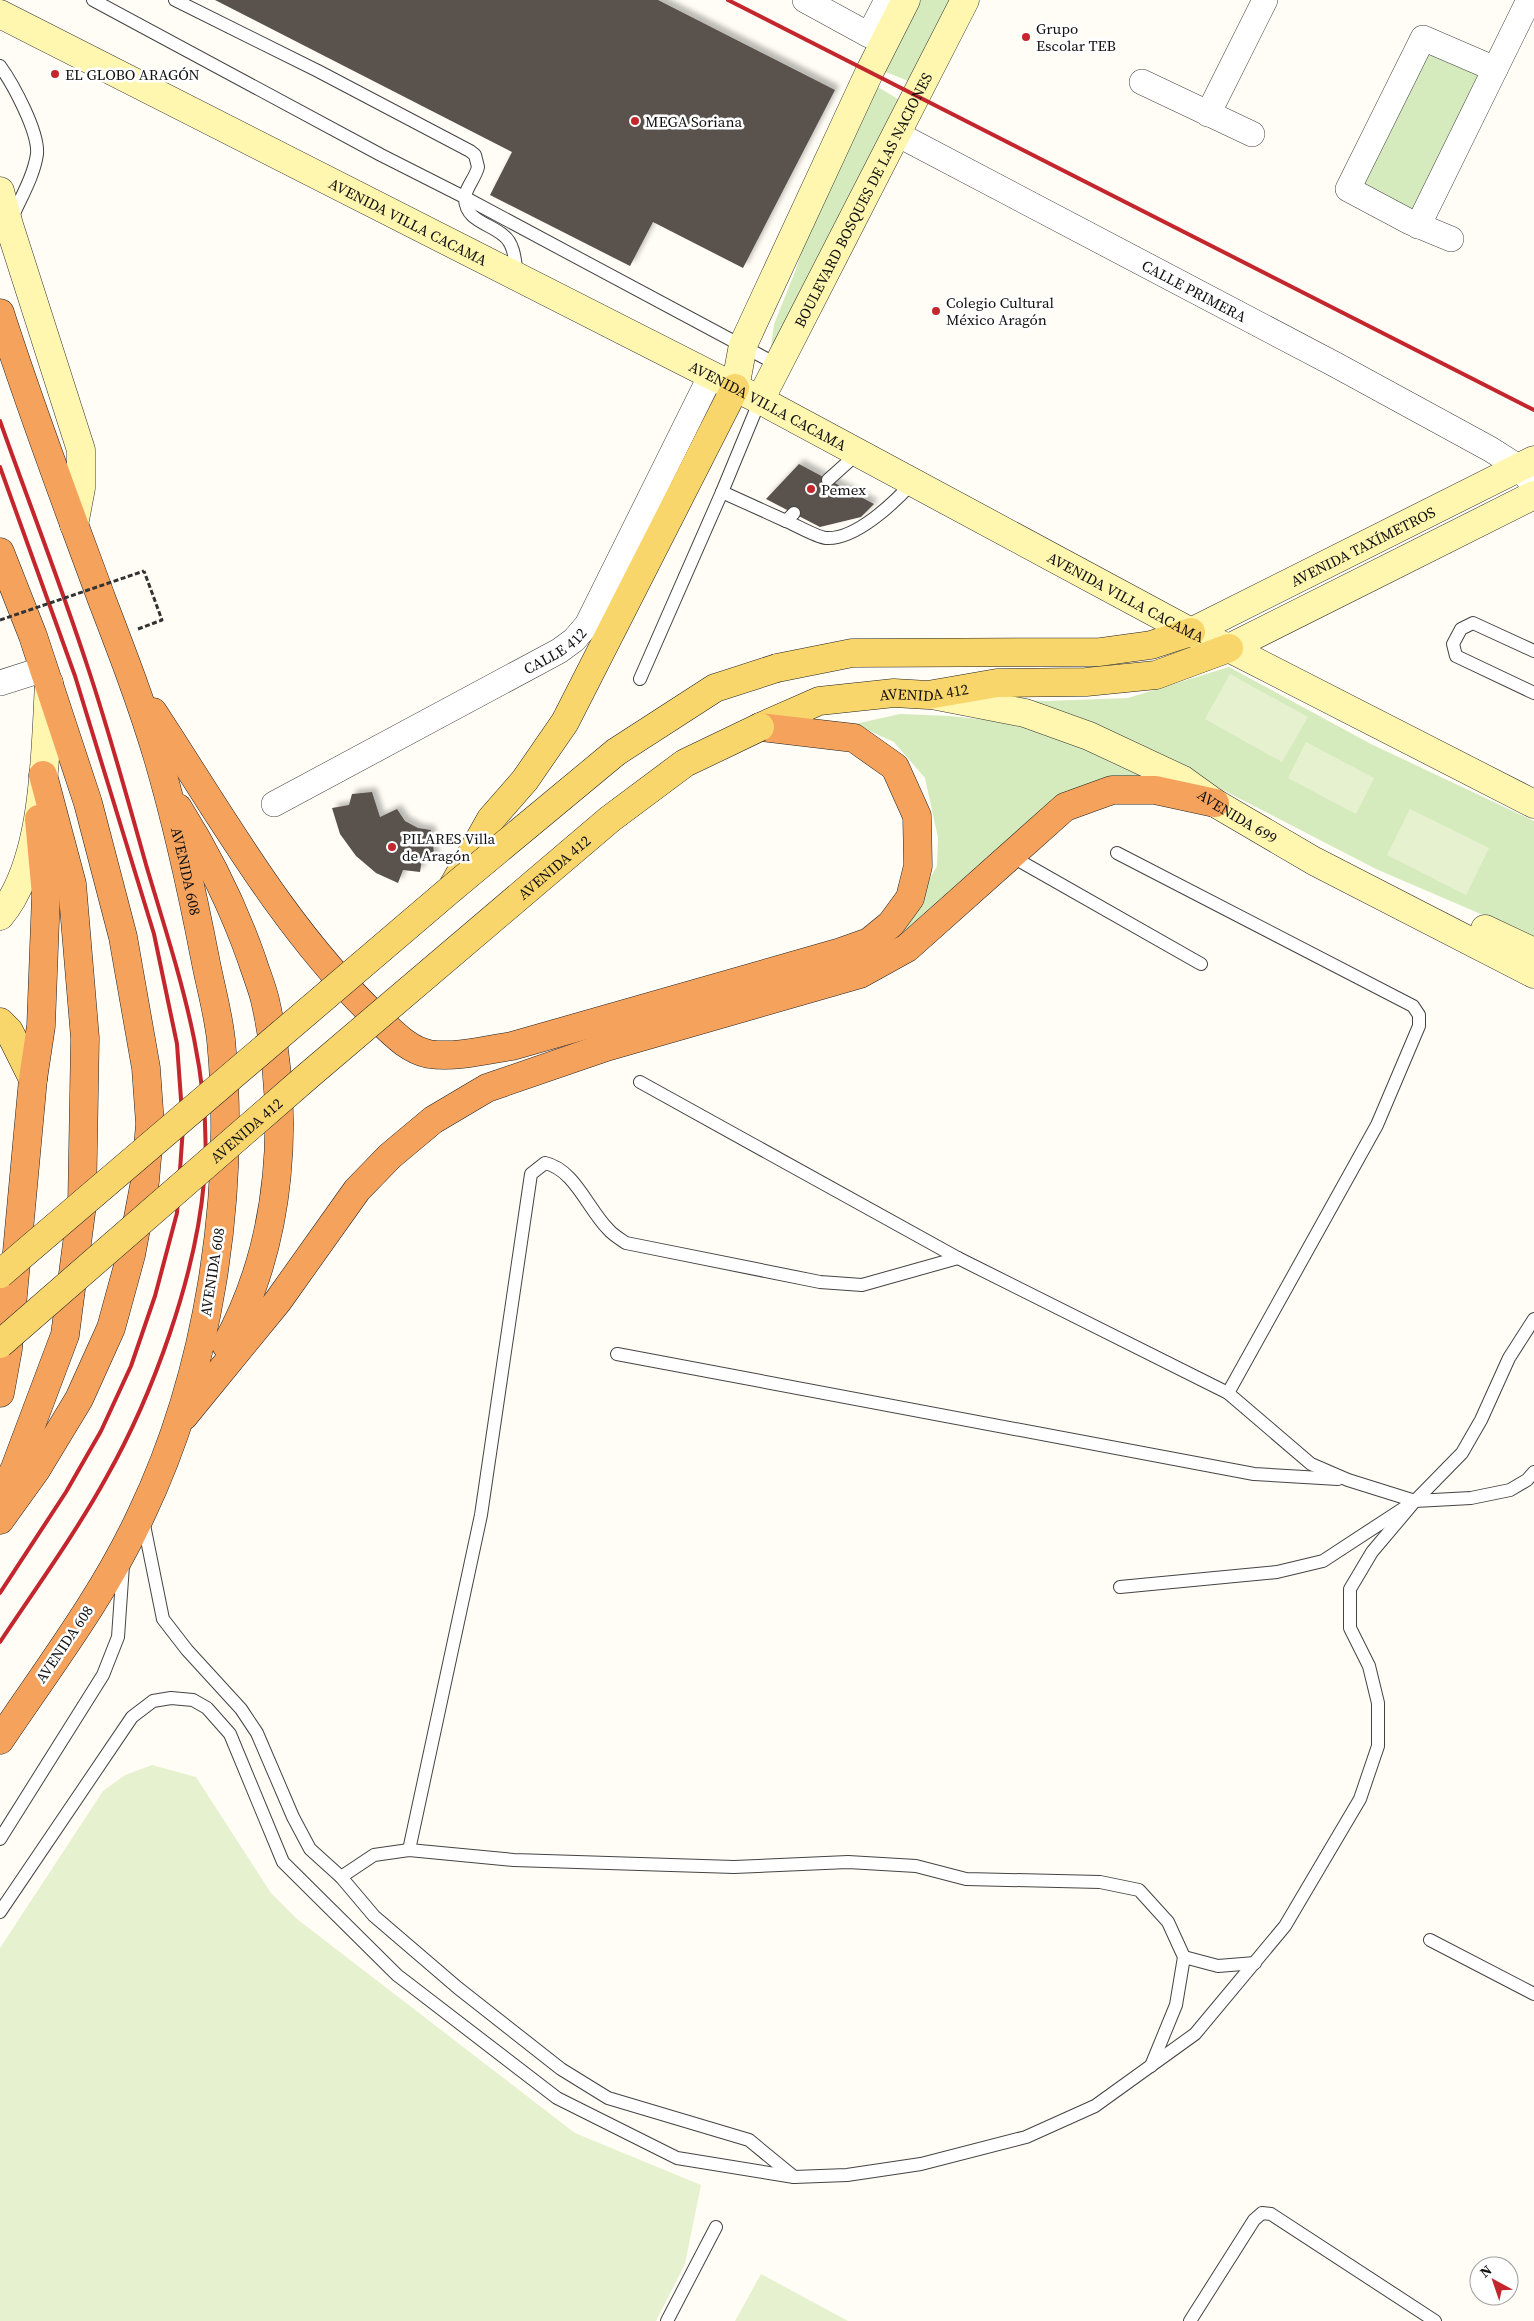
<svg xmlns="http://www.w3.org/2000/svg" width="1534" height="2321" font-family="'Source Serif 4',serif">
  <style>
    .green { fill: #d5ebbd }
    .pitch { fill: #e6f2cf }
    .building { fill: #5a524d; filter: url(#shadow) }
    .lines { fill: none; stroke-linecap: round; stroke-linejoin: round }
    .lane-casing { stroke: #444; stroke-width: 14 }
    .street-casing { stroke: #444; stroke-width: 26 }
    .secondary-casing { stroke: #333; stroke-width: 29 }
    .primary-casing { stroke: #222; stroke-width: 29 }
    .highway-casing { stroke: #222; stroke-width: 29 }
    .path { stroke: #333; stroke-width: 3; stroke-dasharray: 5 2.5; stroke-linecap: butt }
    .lane { stroke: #fff; stroke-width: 12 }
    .street { stroke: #fff; stroke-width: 25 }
    .secondary { stroke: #fff6b0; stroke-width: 28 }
    .primary { stroke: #f9d66b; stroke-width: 28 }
    .highway { stroke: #f5a25d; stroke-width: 28 }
    .rail { stroke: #c4262e; stroke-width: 4 }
    .primary-bridge-casing { stroke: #222; stroke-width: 29; stroke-linecap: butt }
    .path-bridge { stroke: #333; stroke-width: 3; stroke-dasharray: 5 2.5; stroke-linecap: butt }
    .primary-bridge { stroke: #f9d66b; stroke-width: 28 }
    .poi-dot { fill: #c4262e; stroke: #fff; stroke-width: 2 }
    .labels { text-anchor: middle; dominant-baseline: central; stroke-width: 5; stroke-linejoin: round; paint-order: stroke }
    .poi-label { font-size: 15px; fill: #111; stroke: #fff; text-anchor: start }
    .street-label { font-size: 15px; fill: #111; stroke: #fff }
  </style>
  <defs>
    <filter id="shadow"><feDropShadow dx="4.5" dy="-4.5" stdDeviation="2.5" flood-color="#0004"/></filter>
  </defs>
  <rect width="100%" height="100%" fill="#fffdf5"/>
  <g class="green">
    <path d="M916,0H954L913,83L881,70Z"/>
    <path d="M1426,44L1490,75L1416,222L1353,190Z"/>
    <path d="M878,87L901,101L833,227L785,330L771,347L774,324L795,272L808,233Z"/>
    <path d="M1229,667L1371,744L1534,821V937L1376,869L1163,759L1005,700L1048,701L1128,698Z"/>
    <path d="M900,714L950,716L1024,724L1151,777H1123L877,950L910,913L937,866L938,838L925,778L894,742L855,724Z"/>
  </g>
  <g class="pitch">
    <path d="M1230,674L1308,717L1282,762L1205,719Z"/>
    <path d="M1306,742L1374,778L1356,814L1288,778Z"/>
    <path d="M1410,809L1489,848L1466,895L1387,855Z"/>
    <path d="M152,1765L196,1777L271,1893L297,1919L575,2133L701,2185L685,2264L656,2321H0V1948L103,1791L125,1775Z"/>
    <path d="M761,2274L848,2321H735Z"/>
  </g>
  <g class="building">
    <path d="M215,0H658L835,90L743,268L653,222L630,266L490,195L512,152Z"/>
    <path d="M799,464L874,504L861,517L820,527L766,499Z"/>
    <path d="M372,792L380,817L397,809L405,821L418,828L431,830L435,860L422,859L420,872L403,870L398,883L376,873L356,856L340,834L332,808L349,805L352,794Z"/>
  </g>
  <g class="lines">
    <defs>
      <g id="lane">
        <path d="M93,0L381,155L464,197L778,365"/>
        <path d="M175,0L318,71L470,151L475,155L478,167C476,177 464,190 465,199C466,221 489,223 503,235C515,244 515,262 517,275"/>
        <path d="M0,66C13,84 39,132 37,154C34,176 20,199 12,218"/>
        <path d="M760,400L722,492L786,521L794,513"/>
        <path d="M828,480L858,453"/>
        <path d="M786,521C796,525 816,537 826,538C856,540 895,502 913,482"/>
        <path d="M1534,651L1473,623L1461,629L1453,644L1456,656L1534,693"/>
        <path d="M640,679L722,492"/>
        <path d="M1117,853L1413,1006L1419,1015V1026L1377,1125L1228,1393"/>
        <path d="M1011,856L1201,964"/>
        <path d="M640,1082L958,1258L1228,1393L1311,1464L1348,1480L1415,1501L1471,1498L1510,1490L1527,1480L1534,1472"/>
        <path d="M617,1354L1254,1474L1338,1479"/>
        <path d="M143,1520L163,1619L187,1650L241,1709L257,1733L293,1817L310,1849L341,1877L374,1916L458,1988L561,2069L608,2098L749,2140L794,2177"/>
        <path d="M1120,1587L1277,1572L1323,1561L1404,1508"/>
        <path d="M0,1839L103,1675L118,1637L123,1565"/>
        <path d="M409,1850L481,1515L531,1174L545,1163C574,1169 588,1209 608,1229C613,1235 620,1239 626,1243L820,1282L862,1285L958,1258"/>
        <path d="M341,1877L374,1855L409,1850L514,1860L734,1867L848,1862L916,1866L966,1879L1100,1882L1139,1890L1168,1922L1184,1957L1176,2005L1151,2066"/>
        <path d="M0,1912L132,1717L153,1701L171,1698L193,1700L207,1708L230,1734L283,1862L397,1975L557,2098L677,2158L794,2177L847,2175L921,2164L1026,2137L1095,2106L1195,2034L1285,1926L1360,1799L1378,1746V1703L1369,1666L1350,1628V1589L1372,1552L1415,1501L1462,1453L1481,1420L1509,1358L1534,1319"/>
        <path d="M1430,1940L1534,1994"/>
        <path d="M1184,1957L1218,1966L1255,1963"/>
        <path d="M667,2321L716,2227"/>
        <path d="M1190,2321L1254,2220L1262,2213L1271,2214L1435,2321"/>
      </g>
      <g id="street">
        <path d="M805,0L869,35L887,0"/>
        <path d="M1142,82L1252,134"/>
        <path d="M1208,114L1265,0"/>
        <path id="s1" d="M897,134L1336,365L1490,449L1520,468L1534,486"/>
        <path d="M1418,226L1529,0"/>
        <path d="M1451,239L1410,222L1348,189L1423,38L1495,69"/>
        <path d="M0,683L44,669"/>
        <path id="s2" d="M274,804L559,651L574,640L587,625L711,375"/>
      </g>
      <g id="secondary">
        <path id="s3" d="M0,14L760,400L1191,632L1229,648L1534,804"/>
        <path d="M0,191L9,225L81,450V488L74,525"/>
        <path d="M735,388L743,345L869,73L906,0"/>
        <path id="s4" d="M760,400L965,0"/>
        <path id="s5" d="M1191,632L1534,460"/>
        <path d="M1229,648L1534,495"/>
        <path id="s6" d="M932,695L1025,713L1089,736L1183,780L1215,803L1314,861L1534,974"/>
        <path d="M0,916C46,861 45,752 49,683"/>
        <path d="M1485,929L1534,952"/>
      </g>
      <g id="primary">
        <path d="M777,668L852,653L1100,652L1151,645L1191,632"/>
        <path id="s7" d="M760,727L819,701L894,693L928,695L997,683L1086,682L1156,675L1229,648"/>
        <path d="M452,888L491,819L525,780L565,722L735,388"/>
        <path d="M0,1022L9,1031L33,1079"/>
      </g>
      <g id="highway">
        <path id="s8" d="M0,313C31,410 67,505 102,600C122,652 142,704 158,758C177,823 192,891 205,958C210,985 218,1012 221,1040C236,1196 209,1373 141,1515C104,1595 49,1667 0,1740"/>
        <path d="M0,552L33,636L88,803L123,937L146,1068L150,1124L145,1181L131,1255L111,1328L79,1399L36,1470L0,1520"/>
        <path d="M153,712C222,817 286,932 377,1018C392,1032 408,1050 429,1054C456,1058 486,1050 512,1046L841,952L869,942L891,924L910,898L918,866L917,816L895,767L854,738L760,727"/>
        <path d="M178,808C209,857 233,906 252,960C256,973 262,987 265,1000C291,1114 283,1242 226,1345"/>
        <path d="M0,1393L8,1349L33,1079L41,1026L46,895L39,819"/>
        <path d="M184,1416L278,1301L357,1190L390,1156L433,1120L487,1088L606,1047L860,974L907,948L1065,807L1112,790H1155L1215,803"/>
        <path d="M2,1496L15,1468L65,1335L82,1205L85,1038L72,884L43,775"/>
      </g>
    </defs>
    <use href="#lane" class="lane-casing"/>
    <use href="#street" class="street-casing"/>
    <use href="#secondary" class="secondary-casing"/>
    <use href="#primary" class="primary-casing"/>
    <use href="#highway" class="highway-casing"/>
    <path class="path" d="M138,629L162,620L144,571"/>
    <use href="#lane" class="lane"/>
    <use href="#street" class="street"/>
    <use href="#secondary" class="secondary"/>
    <use href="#primary" class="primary"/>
    <use href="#highway" class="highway"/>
    <g class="rail">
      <path d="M728,0L1534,410"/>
      <path d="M0,421C29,503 61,585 88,668C110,734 128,801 147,868C177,969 214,1074 204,1181C196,1276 153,1395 106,1478C75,1534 36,1588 0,1642"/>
      <path d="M0,467L75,676L154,934L177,1044L183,1127L177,1213L155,1296L131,1366L101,1431L66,1492L0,1593"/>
    </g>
    <defs>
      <g id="primary-bridge">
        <path d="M0,1274L451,889L616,752L715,688L777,668"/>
        <path id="s9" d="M0,1344L309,1075L610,819L685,763L760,727"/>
      </g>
    </defs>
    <use href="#primary-bridge" class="primary-bridge-casing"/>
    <path class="path-bridge" d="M0,620L144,571"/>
    <use href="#primary-bridge" class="primary-bridge"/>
  </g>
  <g class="poi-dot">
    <circle cx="1026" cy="37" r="5"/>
    <circle cx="55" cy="74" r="5"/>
    <circle cx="635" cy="121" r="5"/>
    <circle cx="936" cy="311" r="5"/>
    <circle cx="811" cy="489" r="5"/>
    <circle cx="392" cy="847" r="5"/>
  </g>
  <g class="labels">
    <g class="poi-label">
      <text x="1036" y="28">Grupo<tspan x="1036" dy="17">Escolar TEB</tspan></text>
      <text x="65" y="74">EL GLOBO ARAGÓN</text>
      <text x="645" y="121">MEGA Soriana</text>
      <text x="946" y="302">Colegio Cultural<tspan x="946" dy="17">México Aragón</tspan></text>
      <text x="821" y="489">Pemex</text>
      <text x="402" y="838">PILARES Villa<tspan x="402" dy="17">de Aragón</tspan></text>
    </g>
    <g class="street-label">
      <text stroke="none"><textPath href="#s4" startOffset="225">BOULEVARD BOSQUES DE LAS NACIONES</textPath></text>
      <text stroke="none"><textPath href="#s3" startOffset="458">AVENIDA VILLA CACAMA</textPath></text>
      <text stroke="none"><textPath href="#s1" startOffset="336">CALLE PRIMERA</textPath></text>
      <text stroke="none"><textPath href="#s3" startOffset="862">AVENIDA VILLA CACAMA</textPath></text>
      <text stroke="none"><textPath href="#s5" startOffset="192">AVENIDA TAXÍMETROS</textPath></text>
      <text stroke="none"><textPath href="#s3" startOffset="1268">AVENIDA VILLA CACAMA</textPath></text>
      <text stroke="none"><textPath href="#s2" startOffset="320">CALLE 412</textPath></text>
      <text stroke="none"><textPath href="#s7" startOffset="170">AVENIDA 412</textPath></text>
      <text stroke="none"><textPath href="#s6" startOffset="332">AVENIDA 699</textPath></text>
      <text stroke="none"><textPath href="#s9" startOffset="731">AVENIDA 412</textPath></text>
      <text stroke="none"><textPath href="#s8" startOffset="589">AVENIDA 608</textPath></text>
      <text stroke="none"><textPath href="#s9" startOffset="326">AVENIDA 412</textPath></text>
      <text transform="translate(212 1272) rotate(-81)">AVENIDA 608</text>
      <text transform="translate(64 1644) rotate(-56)">AVENIDA 608</text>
    </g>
  </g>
  <g transform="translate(1494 2281) rotate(320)"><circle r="24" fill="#ffffff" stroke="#a0a0a0"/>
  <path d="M0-4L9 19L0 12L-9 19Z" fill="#c4262e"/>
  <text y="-8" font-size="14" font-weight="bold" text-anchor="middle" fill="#111111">N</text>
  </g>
</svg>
